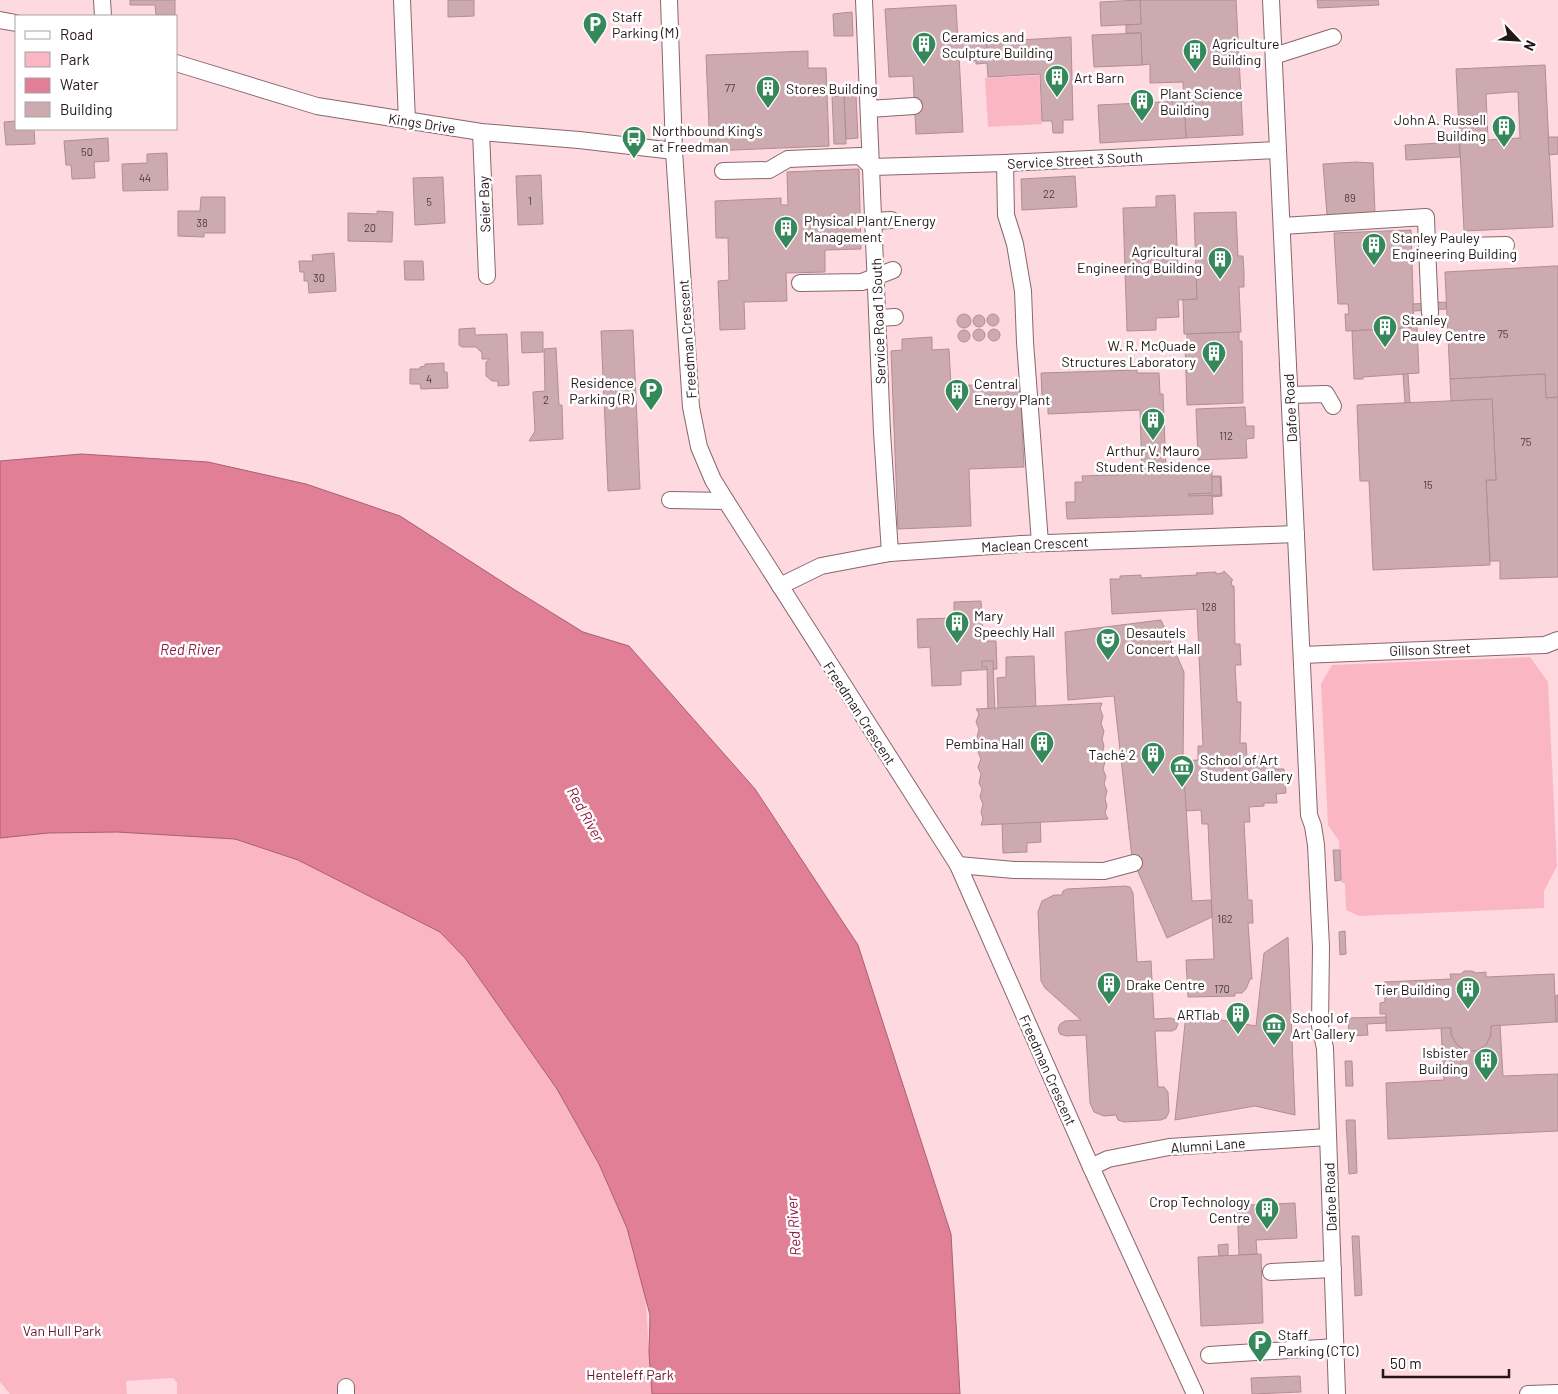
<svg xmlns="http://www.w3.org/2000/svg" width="1558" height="1394" font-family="Barlow,sans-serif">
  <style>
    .green { fill: #fbb6c4 }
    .water { fill: #e07f95; stroke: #a86070 }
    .building { fill: #cdaab0; stroke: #b08e94; fill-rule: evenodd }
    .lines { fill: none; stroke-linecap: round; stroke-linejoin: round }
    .minor-casing { stroke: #87676d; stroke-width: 18 }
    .minor { stroke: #fff; stroke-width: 16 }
    .labels { text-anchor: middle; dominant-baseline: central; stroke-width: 5; stroke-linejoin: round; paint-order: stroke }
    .number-label { font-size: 11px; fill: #4e3c40 }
    .poi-label { font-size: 14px; fill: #24171a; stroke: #fff; text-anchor: start }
    .street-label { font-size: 14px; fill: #24171a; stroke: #fff }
    .park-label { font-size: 14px; fill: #6c1432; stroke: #fff }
    .water-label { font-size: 15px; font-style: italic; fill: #8f1b44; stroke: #fff }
  </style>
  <rect width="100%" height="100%" fill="#fed9e0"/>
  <g class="green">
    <path d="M1039,75L1042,124L988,127L985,78Z"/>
    <path d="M1530,657L1548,682L1557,866L1544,891V908L1359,916L1346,910L1345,884L1341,882L1339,841L1328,825L1321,684L1332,665Z"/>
    <path d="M192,810L423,905L515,1001L642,1247L652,1394H177V1383L173,1378L126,1381L127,1394H10L0,1382V822Z"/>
  </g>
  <path class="water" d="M81,454L208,462L306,484L400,516L515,590L583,632L629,646L755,789L858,945L951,1234L960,1394H652L649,1353L650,1315L627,1228L599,1164L557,1089L465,958L440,932L298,860L235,839L117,832L48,833L0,838V461Z"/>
  <g class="building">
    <path d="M130,0H175V15H156L155,5H130Z"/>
    <path d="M448,0H474V16L448,17Z"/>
    <path d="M1140,0H1236L1243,135L1186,138L1183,82L1150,83V64L1142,65L1141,33H1126V25L1141,24Z"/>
    <path d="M1140,0L1141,24L1101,26L1100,2Z"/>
    <path d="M1317,0H1378L1379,5L1318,8Z"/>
    <path d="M956,5L958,43L987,42V49L965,50V55H959L963,132L916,134L913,76L889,77L885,9Z"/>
    <path d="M852,12L853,36H834L833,14Z"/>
    <path d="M1141,33L1142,65L1094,67L1092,35Z"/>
    <path d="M1071,37L1073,120H1063V133H1053L1052,121H1042L1040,74L988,77L987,63L976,64V61H971V50H976V54H987V42Z"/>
    <path d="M808,51V68H826L829,146L710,151L706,55Z"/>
    <path d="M1545,65L1553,227L1464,231L1456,69ZM1512,92H1518L1520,138L1488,140L1486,94Z"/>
    <path d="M856,95L858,138L846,139L844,96Z"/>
    <path d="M832,96H844L846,144H834Z"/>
    <path d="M1184,101L1186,138L1100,143L1098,105Z"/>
    <path d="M16,121V129H34L35,144L6,145L4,122Z"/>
    <path d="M1548,137H1558V154L1549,155Z"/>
    <path d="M108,138L109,161L94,162L95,178L72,179L71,165H66L64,141Z"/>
    <path d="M1459,142L1460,157L1406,160L1405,145Z"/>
    <path d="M167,153L168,190L123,191L122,164L147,163V154Z"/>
    <path d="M1356,162L1373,163L1375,213L1327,215L1323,164Z"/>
    <path d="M859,169L861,249L825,250V272L786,273L787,301L744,302L745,329L720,330L718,281L729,280L728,238H716L715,201L781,198V205H788L787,172Z"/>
    <path d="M541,175L543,224L518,225L516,176Z"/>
    <path d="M1075,176L1077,207L1022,210L1021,179Z"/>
    <path d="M443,177L445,223L415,225L413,178Z"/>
    <path d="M1175,195L1178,270L1196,269L1197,299L1178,300L1179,317L1156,318V330L1127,331L1123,208L1156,207V196Z"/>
    <path d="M201,197H225V233H204V237L178,236V211H200Z"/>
    <path d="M377,211L393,212L392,242L348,241V213L377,214Z"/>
    <path d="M1236,212L1238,256H1243L1244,272V287H1239L1241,332L1184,334L1183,300L1197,299L1194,213Z"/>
    <path d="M1411,230L1414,328L1346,331L1345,314H1349L1348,304H1338L1334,233Z"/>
    <path d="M334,253L336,291L309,293L308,281H304V272H300L299,261H313L312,255Z"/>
    <path d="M404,261H423L424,280H405Z"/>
    <path d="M1555,266H1558V397L1546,398L1545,374L1450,379L1445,272Z"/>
    <path d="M1446,302V309L1413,311V304Z"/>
    <circle cx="993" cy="320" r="6"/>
    <circle cx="964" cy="321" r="7"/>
    <circle cx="979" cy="321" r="6"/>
    <path d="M1417,327L1419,373L1363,377V379H1354L1352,331Z"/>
    <path d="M475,328V335L507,334L509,385L498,386V381H492L486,376V362L490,359H482V353L476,347H462L459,345V329Z"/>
    <circle cx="994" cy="335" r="6"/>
    <circle cx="979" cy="335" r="6"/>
    <circle cx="964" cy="336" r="6"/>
    <path d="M633,330L640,489L608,491L601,331Z"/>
    <path d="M521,332H543V352L522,353Z"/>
    <path d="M1239,332V341H1242L1243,403L1187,405L1185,345H1187V334Z"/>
    <path d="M932,337V350L949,349L951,386L1020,383L1024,467L969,469L971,526L898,529L891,351L902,350V339Z"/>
    <path d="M556,348L559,405H562L563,439L529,441L535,431L533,392L545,391L544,349Z"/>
    <path d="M444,363V372H447L448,388L421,389L420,384H410V369H420V367L425,366V364Z"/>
    <path d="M1137,370V373H1159L1160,394H1163L1166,470H1212V480L1219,479L1220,493H1212L1213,514L1067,519L1066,502H1075V482H1083L1082,476L1142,474L1140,410L1048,414V396L1042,397L1041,373Z"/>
    <path d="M1403,374H1408L1410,403H1405Z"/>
    <path d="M1545,374L1546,398L1558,397V577L1500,579V561H1490L1486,480H1496L1492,399L1451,401L1450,379Z"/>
    <path d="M1492,399L1496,480H1486L1490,565L1373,570L1369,481H1360L1357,405Z"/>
    <path d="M1245,407L1246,426H1254V438L1246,439L1247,458L1198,460L1196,409Z"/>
    <path d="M1212,476H1221L1222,496L1212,497V493H1220L1219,479L1212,480Z"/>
    <path d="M1212,477H1220L1221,495L1189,496L1188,494L1212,493Z"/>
    <path d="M1224,571L1233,580L1231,581L1232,586H1234L1235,644H1240L1241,665H1235L1237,702H1241L1240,743H1246L1247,757L1263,756V761H1274L1275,769H1284L1286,793L1276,794L1277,803H1264V806L1249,807L1250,822H1244L1248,900H1252L1253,923H1248L1252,979H1250L1246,989L1242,993H1235V996L1188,997L1186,960L1214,959L1208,824H1202L1201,810L1185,811L1183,761L1198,760V746H1203L1197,609L1112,614L1110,579H1120V576L1141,575V578L1197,575L1196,573L1216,572V574L1222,573Z"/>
    <path d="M981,601L983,641H996L997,669L961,671V685L932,686L930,647L918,648L917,619L954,618V602Z"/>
    <path d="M1161,620L1184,672L1183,761L1192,901L1211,900L1212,917L1167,938L1132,858L1114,696L1068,700L1065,632Z"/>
    <path d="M1034,656L1041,842L1027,843V852L1003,853L997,678L1006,677V657Z"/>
    <path d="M982,661H993L995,713L988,714L987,667H982Z"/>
    <path d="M1102,703L1100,709L1103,716L1101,724L1104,731L1102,739L1104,746L1102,754L1105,762L1103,769L1106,777L1104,784L1107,791L1105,799L1107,806L1105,813L1108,819L981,825L983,819L981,812L983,804L980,797L982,789L979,783L981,774L978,767L981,759L978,752L980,744L977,737L979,729L976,722L979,714L976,709Z"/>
    <path d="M1333,850H1340L1341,880L1335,881Z"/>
    <path d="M1125,886L1130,887L1133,893L1137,962L1151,961L1154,1019L1171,1018L1176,1020L1178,1024L1176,1029L1172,1031H1155L1158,1087H1164L1168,1092L1169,1112L1166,1118L1161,1120L1124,1122L1118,1120L1116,1115L1104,1116L1094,1112L1090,1103L1086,1035L1066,1036L1060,1034L1058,1029L1060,1024L1065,1021L1081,1020L1045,988L1041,981L1038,912L1042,901L1054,895H1062L1063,891L1067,889Z"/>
    <path d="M1345,931L1346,954L1340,955L1339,932Z"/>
    <path d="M1288,937L1295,1115L1255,1106L1175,1120L1186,1014L1256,1026L1264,953Z"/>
    <path d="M1464,971H1472L1476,973L1486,972V977L1554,974L1556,1022L1491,1026V1035L1486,1045L1477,1051H1466L1457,1045L1451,1035V1028L1386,1031V1014H1380V1003L1385,1002L1384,982L1451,979L1450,974H1461Z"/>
    <path d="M1558,995V1022H1556L1555,996Z"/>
    <path d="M1386,1017V1023L1367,1024L1368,1035L1349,1036L1348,1018Z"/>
    <path d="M1500,1025L1503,1076L1558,1074V1131L1388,1139L1386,1083L1444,1080L1441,1028H1451V1035L1457,1045L1466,1051H1477L1486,1045L1491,1035V1026Z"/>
    <path d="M1345,1061H1352L1353,1086H1346Z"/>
    <path d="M1346,1120H1355L1357,1173L1349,1174Z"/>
    <path d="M1248,1203V1205L1295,1203L1297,1238L1256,1240L1257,1254L1239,1255L1237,1204Z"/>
    <path d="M1352,1236H1359L1362,1295L1355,1296Z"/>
    <path d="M1228,1244V1255L1219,1256L1218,1245Z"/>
    <path d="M1261,1254L1263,1323L1201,1326L1198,1257Z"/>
    <path d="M1300,1376L1301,1392L1252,1394L1251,1378Z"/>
  </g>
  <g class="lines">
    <defs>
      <g id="minor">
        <path d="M102,0L103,16"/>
        <path d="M402,0L407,121"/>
        <path d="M669,0L674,151L691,407L699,447L713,480L726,501L958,865L1091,1167L1195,1394"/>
        <path d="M864,0L882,432L890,553"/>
        <path d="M1271,0L1309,815L1313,826L1316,845L1321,947L1320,1026L1325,1048L1337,1394"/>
        <path d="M0,20L16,23"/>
        <path d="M1274,56L1333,37"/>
        <path d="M176,63L317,106L481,132L579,140L674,151"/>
        <path d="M869,109L914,106"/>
        <path d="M481,132L487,276"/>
        <path d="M1005,163L1006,215L1015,244L1023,291L1025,342L1040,543"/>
        <path d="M872,167L1005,163L1278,150"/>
        <path d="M723,171L769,170L788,159L860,156L872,167"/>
        <path d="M874,221L891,220"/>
        <path d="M1282,226L1426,217L1427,247L1506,245"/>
        <path d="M1427,247L1430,313"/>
        <path d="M800,283L862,282L893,270"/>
        <path d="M878,318L895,317"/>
        <path d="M1290,395L1326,394L1333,406"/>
        <path d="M670,500L726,501"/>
        <path d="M780,586L821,566L890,553L1021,544L1296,534"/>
        <path d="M1302,655L1545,645L1558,640"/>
        <path d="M958,865L1014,870L1104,871L1134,863"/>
        <path d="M1091,1167L1108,1159L1169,1147L1328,1137"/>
        <path d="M1271,1272L1333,1269"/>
        <path d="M1209,1355L1336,1347"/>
        <path d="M346,1394V1387"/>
        <path d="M1528,1394L1558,1393"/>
      </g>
    </defs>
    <use href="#minor" class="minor-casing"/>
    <use href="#minor" class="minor"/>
  </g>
  <defs>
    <symbol id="parking-pin" viewBox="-11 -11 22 30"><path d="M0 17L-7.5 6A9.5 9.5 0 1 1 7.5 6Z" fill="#35885a" stroke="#fff"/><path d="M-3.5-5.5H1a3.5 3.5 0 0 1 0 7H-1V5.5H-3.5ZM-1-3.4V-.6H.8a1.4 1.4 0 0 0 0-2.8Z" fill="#fff"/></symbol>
    <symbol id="building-pin" viewBox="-11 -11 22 30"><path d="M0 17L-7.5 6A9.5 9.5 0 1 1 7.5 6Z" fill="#35885a" stroke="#fff"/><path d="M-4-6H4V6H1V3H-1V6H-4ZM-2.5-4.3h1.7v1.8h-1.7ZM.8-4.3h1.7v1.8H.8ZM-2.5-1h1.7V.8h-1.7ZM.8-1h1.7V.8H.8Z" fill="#fff"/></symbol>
    <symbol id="bus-pin" viewBox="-11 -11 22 30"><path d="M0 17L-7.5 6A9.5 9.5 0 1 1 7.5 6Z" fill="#35885a" stroke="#fff"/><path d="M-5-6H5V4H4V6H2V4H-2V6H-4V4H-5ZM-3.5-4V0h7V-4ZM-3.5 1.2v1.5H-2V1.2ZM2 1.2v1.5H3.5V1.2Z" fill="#fff"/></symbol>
    <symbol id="theatre-pin" viewBox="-11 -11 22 30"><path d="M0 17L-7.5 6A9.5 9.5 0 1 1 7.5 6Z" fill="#35885a" stroke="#fff"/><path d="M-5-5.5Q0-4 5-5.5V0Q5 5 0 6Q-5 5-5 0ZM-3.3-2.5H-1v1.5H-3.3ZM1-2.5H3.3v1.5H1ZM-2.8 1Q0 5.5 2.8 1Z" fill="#fff"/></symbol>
    <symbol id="museum-pin" viewBox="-11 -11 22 30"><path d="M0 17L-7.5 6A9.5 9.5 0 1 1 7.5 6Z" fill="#35885a" stroke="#fff"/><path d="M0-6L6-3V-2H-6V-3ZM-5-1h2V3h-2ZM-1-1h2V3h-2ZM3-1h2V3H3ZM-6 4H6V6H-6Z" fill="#fff"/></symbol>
  </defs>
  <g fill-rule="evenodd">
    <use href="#parking-pin" x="581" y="10" width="28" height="38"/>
    <use href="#building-pin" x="910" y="30" width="28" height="38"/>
    <use href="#building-pin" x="1181" y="37" width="28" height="38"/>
    <use href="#building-pin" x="1043" y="63" width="28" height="38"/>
    <use href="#building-pin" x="754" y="74" width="28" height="38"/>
    <use href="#building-pin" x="1128" y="87" width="28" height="38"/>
    <use href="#building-pin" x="1490" y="113" width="28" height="38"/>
    <use href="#bus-pin" x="620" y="124" width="28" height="38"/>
    <use href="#building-pin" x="772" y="214" width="28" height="38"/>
    <use href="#building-pin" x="1360" y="231" width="28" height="38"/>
    <use href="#building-pin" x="1206" y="245" width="28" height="38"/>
    <use href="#building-pin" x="1371" y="313" width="28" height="38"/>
    <use href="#building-pin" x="1200" y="339" width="28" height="38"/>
    <use href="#parking-pin" x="637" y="376" width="28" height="38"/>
    <use href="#building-pin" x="943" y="377" width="28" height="38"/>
    <use href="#building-pin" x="1139" y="406" width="28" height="38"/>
    <use href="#building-pin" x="943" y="609" width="28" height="38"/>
    <use href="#theatre-pin" x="1094" y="626" width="28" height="38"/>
    <use href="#building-pin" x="1028" y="729" width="28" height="38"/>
    <use href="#building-pin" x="1139" y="740" width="28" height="38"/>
    <use href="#museum-pin" x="1168" y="753" width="28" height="38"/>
    <use href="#building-pin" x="1095" y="970" width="28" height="38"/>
    <use href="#building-pin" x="1454" y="975" width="28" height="38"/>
    <use href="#building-pin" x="1224" y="1000" width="28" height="38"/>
    <use href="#museum-pin" x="1260" y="1011" width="28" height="38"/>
    <use href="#building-pin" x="1472" y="1046" width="28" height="38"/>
    <use href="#building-pin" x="1253" y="1195" width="28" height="38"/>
    <use href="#parking-pin" x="1246" y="1328" width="28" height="38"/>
  </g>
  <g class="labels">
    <g class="number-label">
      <text x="730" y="87">77</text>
      <text x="87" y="151">50</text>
      <text x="145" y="177">44</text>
      <text x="1049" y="193">22</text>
      <text x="1350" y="197">89</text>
      <text x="530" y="200">1</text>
      <text x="429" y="201">5</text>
      <text x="202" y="222">38</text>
      <text x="370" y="227">20</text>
      <text x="319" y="277">30</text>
      <text x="1503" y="333">75</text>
      <text x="429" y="378">4</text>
      <text x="546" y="399">2</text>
      <text x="1226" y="435">112</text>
      <text x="1526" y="441">75</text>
      <text x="1428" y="484">15</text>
      <text x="1209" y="606">128</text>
      <text x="1225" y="918">162</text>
      <text x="1222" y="988">170</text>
    </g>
    <g class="poi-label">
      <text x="612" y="16">Staff<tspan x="612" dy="16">Parking (M)</tspan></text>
      <text x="942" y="36">Ceramics and<tspan x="942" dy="16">Sculpture Building</tspan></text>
      <text x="1212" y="43">Agriculture<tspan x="1212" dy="16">Building</tspan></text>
      <text x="1074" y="77">Art Barn</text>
      <text x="786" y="88">Stores Building</text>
      <text x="1160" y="93">Plant Science<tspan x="1160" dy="16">Building</tspan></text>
      <text x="1486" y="119" text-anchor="end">John A. Russell<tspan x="1486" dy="16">Building</tspan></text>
      <text x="652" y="130">Northbound King's<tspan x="652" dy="16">at Freedman</tspan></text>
      <text x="804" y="220">Physical Plant/Energy<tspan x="804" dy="16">Management</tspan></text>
      <text x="1392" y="237">Stanley Pauley<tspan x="1392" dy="16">Engineering Building</tspan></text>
      <text x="1202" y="251" text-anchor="end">Agricultural<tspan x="1202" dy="16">Engineering Building</tspan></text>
      <text x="1402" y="319">Stanley<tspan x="1402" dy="16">Pauley Centre</tspan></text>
      <text x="1196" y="345" text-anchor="end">W. R. McQuade<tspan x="1196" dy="16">Structures Laboratory</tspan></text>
      <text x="634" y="382" text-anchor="end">Residence<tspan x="634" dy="16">Parking (R)</tspan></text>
      <text x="974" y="383">Central<tspan x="974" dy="16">Energy Plant</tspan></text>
      <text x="1153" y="450" text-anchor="middle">Arthur V. Mauro<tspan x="1153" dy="16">Student Residence</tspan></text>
      <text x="974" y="615">Mary<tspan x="974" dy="16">Speechly Hall</tspan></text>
      <text x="1126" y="632">Desautels<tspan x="1126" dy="16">Concert Hall</tspan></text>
      <text x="1024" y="743" text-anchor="end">Pembina Hall</text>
      <text x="1136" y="754" text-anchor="end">Taché 2</text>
      <text x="1200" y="759">School of Art<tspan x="1200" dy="16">Student Gallery</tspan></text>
      <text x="1126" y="984">Drake Centre</text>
      <text x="1450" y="989" text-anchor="end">Tier Building</text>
      <text x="1220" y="1014" text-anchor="end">ARTlab</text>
      <text x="1292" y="1017">School of<tspan x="1292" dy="16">Art Gallery</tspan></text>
      <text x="1468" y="1052" text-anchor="end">Isbister<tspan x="1468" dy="16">Building</tspan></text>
      <text x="1250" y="1201" text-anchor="end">Crop Technology<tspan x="1250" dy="16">Centre</tspan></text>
      <text x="1278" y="1334">Staff<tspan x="1278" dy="16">Parking (CTC)</tspan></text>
    </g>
    <g class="street-label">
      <text transform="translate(422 123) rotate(9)">Kings Drive</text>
      <text transform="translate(1075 160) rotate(-3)">Service Street 3 South</text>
      <text transform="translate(484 204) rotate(-92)">Seier Bay</text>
      <text transform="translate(878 321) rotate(-92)">Service Road 1 South</text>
      <text transform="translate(687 339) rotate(-94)">Freedman Crescent</text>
      <text transform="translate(1290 408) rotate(-93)">Dafoe Road</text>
      <text transform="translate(1035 544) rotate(-3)">Maclean Crescent</text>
      <text transform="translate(1430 649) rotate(-2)">Gillson Street</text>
      <text transform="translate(860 713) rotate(57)">Freedman Crescent</text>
      <text transform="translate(1048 1070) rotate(66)">Freedman Crescent</text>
      <text transform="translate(1208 1145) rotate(-4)">Alumni Lane</text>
      <text transform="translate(1330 1197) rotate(-92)">Dafoe Road</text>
    </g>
    <g class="park-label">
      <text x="62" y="1330">Van Hull Park</text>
      <text x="630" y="1374">Henteleff Park</text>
    </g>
    <g class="water-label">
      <text x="190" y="649">Red River</text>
      <text transform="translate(586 814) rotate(61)">Red River</text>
      <text transform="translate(793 1226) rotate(-94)">Red River</text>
    </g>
  </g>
  <rect x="15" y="15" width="162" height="115" fill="#ffffff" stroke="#a7a2a3"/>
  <rect x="25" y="31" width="25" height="8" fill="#ffffff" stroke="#a7a2a3"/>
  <text x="60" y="40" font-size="15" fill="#24171a">Road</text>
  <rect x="25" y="52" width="25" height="15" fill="#fbb6c4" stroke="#a7a2a3"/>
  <text x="60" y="65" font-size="15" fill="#24171a">Park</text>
  <rect x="25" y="78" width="25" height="15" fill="#e07f95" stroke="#a7a2a3"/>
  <text x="60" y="90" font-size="15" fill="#24171a">Water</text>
  <rect x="25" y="102" width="25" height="15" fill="#cdaab0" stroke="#a7a2a3"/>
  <text x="60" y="115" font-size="15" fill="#24171a">Building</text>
  <g transform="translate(1518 40) rotate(115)" stroke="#ffffff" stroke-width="4" paint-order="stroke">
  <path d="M0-4L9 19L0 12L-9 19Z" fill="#24171a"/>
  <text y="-8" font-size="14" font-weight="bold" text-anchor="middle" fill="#24171a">N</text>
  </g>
  <path d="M1383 1369v8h126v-8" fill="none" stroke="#24171a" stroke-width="2.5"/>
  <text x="1390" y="1369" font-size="15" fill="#24171a" stroke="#ffffff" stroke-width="4" paint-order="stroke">50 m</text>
</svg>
